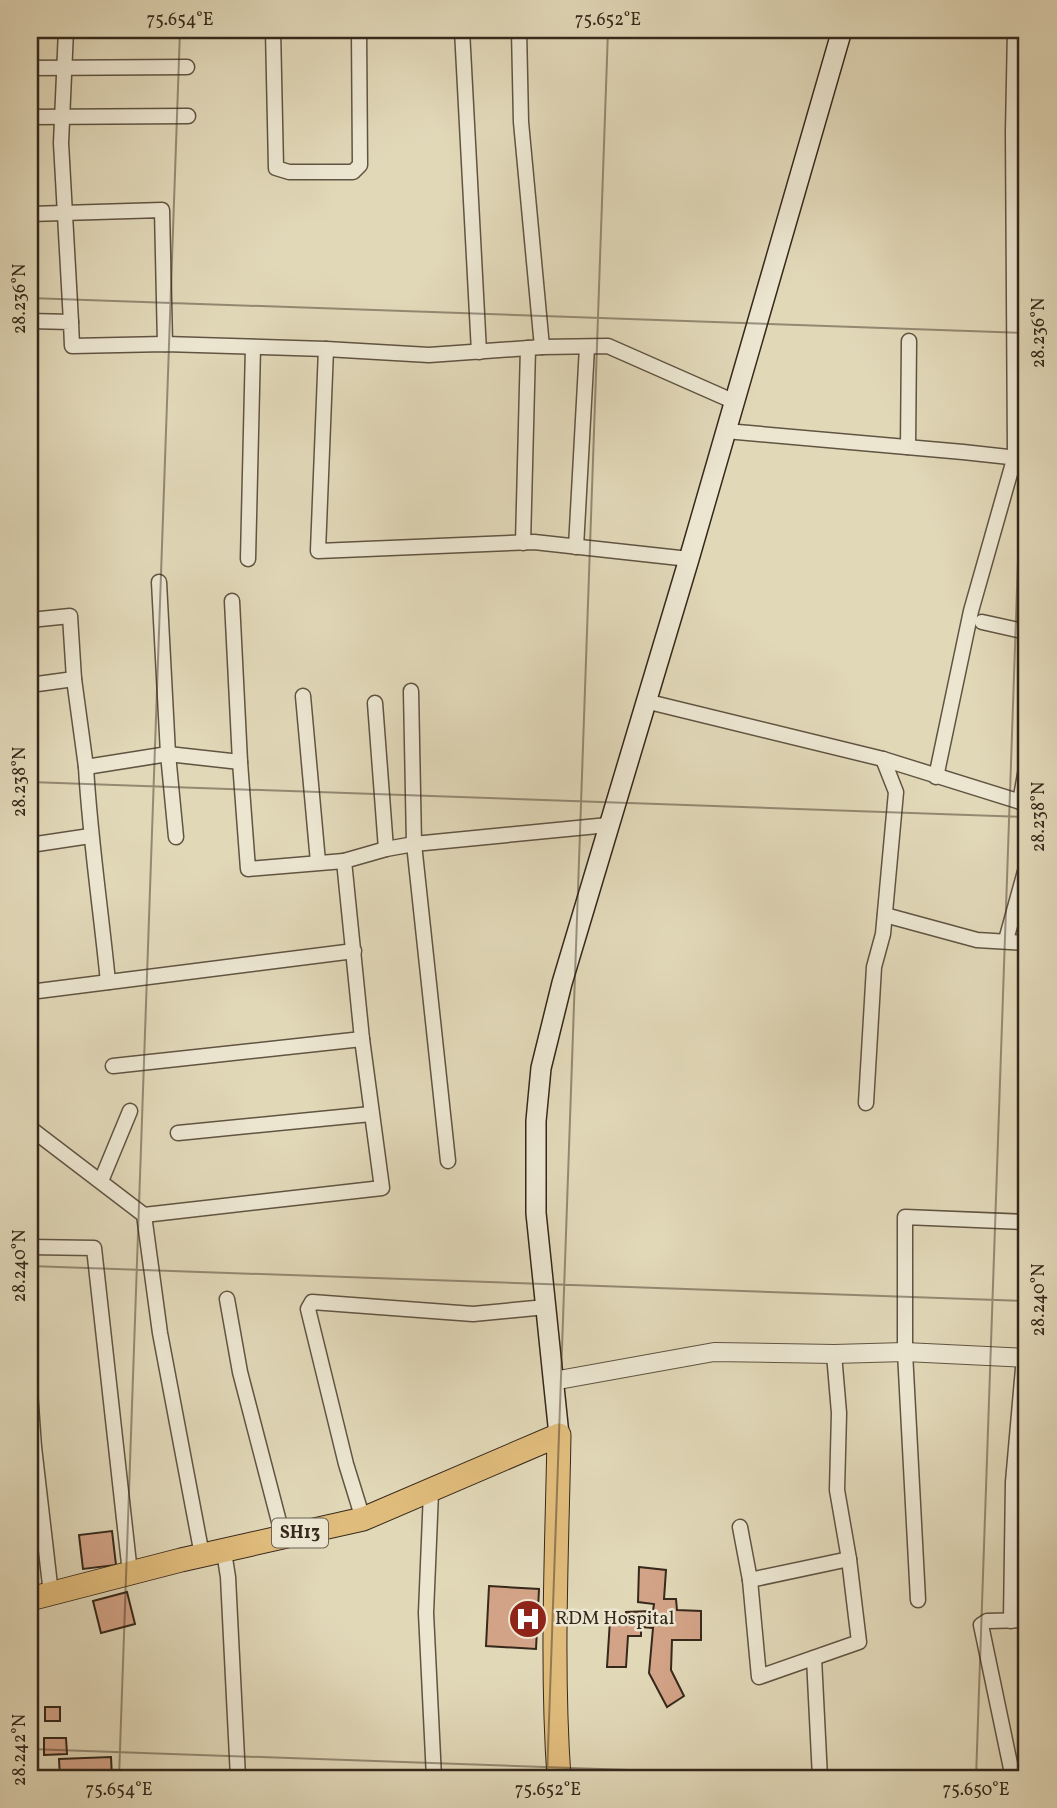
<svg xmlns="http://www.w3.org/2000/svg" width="1057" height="1808" font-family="Vollkorn,serif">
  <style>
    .building { fill: #d3a387; stroke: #36281b; stroke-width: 2 }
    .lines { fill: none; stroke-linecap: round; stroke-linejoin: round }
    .minor-casing { stroke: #615442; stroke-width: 17 }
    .tertiary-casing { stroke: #615442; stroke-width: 20 }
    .secondary-casing { stroke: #36281b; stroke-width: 22 }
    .primary-casing { stroke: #36281b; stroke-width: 25 }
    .minor { stroke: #ece6d1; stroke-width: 14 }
    .tertiary { stroke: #ece6d1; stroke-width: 18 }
    .secondary { stroke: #ece6d1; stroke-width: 19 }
    .primary { stroke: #e0bc7c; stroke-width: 23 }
    .ticks { fill: none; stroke: #36281b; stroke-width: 2; stroke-opacity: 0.45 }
    .labels { text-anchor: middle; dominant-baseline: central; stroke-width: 5; stroke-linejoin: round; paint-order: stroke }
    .shield { fill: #ece6d1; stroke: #6d6152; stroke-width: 2 }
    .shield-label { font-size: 18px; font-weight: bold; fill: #36281b }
    .poi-label { font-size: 19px; fill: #36281b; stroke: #ece6d1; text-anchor: start }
    .neatline { fill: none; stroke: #36281b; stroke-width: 2.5 }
    .ticks-label { font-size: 18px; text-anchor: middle; fill: #36281b }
  </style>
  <rect width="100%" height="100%" fill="#e1d8b8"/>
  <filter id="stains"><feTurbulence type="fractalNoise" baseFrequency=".00286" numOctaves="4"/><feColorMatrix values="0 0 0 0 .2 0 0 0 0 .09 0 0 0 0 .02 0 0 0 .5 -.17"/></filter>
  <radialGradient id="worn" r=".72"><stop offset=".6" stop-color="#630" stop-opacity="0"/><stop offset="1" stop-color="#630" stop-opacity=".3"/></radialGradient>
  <g class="building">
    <path d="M112,1531L116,1565L83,1569L79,1535Z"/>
    <path d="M639,1567L666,1570L664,1599H676L677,1610L701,1611V1640H672L671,1670L684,1696L667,1707L649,1673L653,1628L641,1627V1636H628L626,1667H607L610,1620L627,1621L626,1612L653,1611L654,1604L638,1602Z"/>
    <path d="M489,1586L539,1589L536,1649L486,1646Z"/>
    <path d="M127,1592L135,1624L101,1633L93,1601Z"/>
    <rect x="45" y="1707" width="15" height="14"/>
    <path d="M44,1738H66L67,1754L44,1755Z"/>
    <path d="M111,1757L112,1778H60L59,1759Z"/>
  </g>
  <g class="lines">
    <defs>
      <g id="minor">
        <path d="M66,30L61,143L71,322"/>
        <path d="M273,30L276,168L289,172H353L360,165L359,30"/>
        <path d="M462,30L479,352"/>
        <path d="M519,30L521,122L542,347"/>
        <path d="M30,68L187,67"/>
        <path d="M30,117L188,116"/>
        <path d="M30,214L162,210L165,344"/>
        <path d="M30,321L71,322L72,346L165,344L326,349L429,355L542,347L608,346L735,402"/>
        <path d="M326,349L318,551L534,542L689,559"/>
        <path d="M726,431L963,452L1027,459"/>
        <path d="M908,447L909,341"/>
        <path d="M523,543L528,348"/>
        <path d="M576,547L587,347"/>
        <path d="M248,559L253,347"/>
        <path d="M159,582L168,754L176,837"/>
        <path d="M232,601L240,762"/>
        <path d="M30,620L70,616L74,679L86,767L168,754L240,762L248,869L344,861"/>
        <path d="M982,622L1027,632"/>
        <path d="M30,685L74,679"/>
        <path d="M411,691L414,844L448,1161"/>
        <path d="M303,696L318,862"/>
        <path d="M645,701L883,759L1027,804"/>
        <path d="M375,703L386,849"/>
        <path d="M86,767C90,839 101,910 108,982"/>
        <path d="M936,777L971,611L1015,456L1013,132L1015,30"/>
        <path d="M1020,802L1027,763"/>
        <path d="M30,845L90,836"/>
        <path d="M885,915L977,940L1027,943"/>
        <path d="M1006,940L1027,864"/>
        <path d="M30,992L354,951"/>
        <path d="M113,1066L362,1039"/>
        <path d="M866,1103L874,967L883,934L896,792L883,759"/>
        <path d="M30,1128L144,1215L160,1333L202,1555"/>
        <path d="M178,1133L371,1114"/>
        <path d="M101,1181L130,1111"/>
        <path d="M144,1215L382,1188L362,1039L344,861L386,849L414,844L608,825"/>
        <path d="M30,1247L94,1248L130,1573"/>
        <path d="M227,1299L240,1372L283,1537"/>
        <path d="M30,1391L34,1447L50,1585L56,1593"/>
        <path d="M431,1492L426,1613L434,1778"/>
        <path d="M363,1519L346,1464L308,1309L312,1302L473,1314L546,1307"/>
        <path d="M740,1527L750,1580L759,1677L859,1642L849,1559L837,1490L839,1413L834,1354"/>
        <path d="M224,1552L228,1577L238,1778"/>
        <path d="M750,1580L849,1559"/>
        <path d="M918,1600L905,1352V1217L1027,1222"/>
        <path d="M1011,1621L1013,1482L1024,1357"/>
        <path d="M814,1658L820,1778"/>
        <path d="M1013,1778L981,1625L987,1621L1027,1620"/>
      </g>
      <path id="tertiary" d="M553,1381L714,1352L834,1354L905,1352L1027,1358"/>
      <path id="secondary" d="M559,1435L536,1213V1121L541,1068L562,983L689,559L842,30"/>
      <path id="primary" d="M30,1599L181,1560L363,1519L559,1435C557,1550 551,1663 559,1778"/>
    </defs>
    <use href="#minor" class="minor-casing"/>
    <use href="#tertiary" class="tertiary-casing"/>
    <use href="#secondary" class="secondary-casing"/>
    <use href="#primary" class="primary-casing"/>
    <use href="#minor" class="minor"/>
    <use href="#tertiary" class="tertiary"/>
    <use href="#secondary" class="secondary"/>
    <use href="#primary" class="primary"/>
  </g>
  <path class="ticks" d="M30,298L1027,333M30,782L1027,817M30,1266L1027,1301M30,1749L858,1778M119,1778L180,30M547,1778L608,30M976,1778L1027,299"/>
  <defs>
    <symbol id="hospital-disc" viewBox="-11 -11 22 22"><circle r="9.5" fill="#8f2418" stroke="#ece6d1"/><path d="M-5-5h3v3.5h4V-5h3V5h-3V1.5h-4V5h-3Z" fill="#fff"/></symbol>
  </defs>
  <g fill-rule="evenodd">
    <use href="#hospital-disc" x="506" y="1597" width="44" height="44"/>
  </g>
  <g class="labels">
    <rect class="shield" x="272" y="1518.5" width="56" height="29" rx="5"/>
    <g class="shield-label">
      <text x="300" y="1533">SH13</text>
    </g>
    <g class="poi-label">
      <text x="555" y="1619">RDM Hospital</text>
    </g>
  </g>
  <rect width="1057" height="1808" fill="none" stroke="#e1d8b8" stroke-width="77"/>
  <rect x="38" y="38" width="980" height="1732" class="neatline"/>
  <g class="ticks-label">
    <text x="180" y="25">75.654°E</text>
    <text x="608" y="25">75.652°E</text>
    <text transform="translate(19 299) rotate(-90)" y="6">28.236°N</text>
    <text transform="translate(1038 333) rotate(-90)" y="6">28.236°N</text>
    <text transform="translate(19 782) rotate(-90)" y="6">28.238°N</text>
    <text transform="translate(1038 817) rotate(-90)" y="6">28.238°N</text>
    <text transform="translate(19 1266) rotate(-90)" y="6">28.240°N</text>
    <text transform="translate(1038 1300) rotate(-90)" y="6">28.240°N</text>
    <text transform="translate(19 1750) rotate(-90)" y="6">28.242°N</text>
    <text x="119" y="1795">75.654°E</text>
    <text x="548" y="1795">75.652°E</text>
    <text x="976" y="1795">75.650°E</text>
  </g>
  <rect width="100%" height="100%" filter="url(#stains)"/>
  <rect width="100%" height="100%" fill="url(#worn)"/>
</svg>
